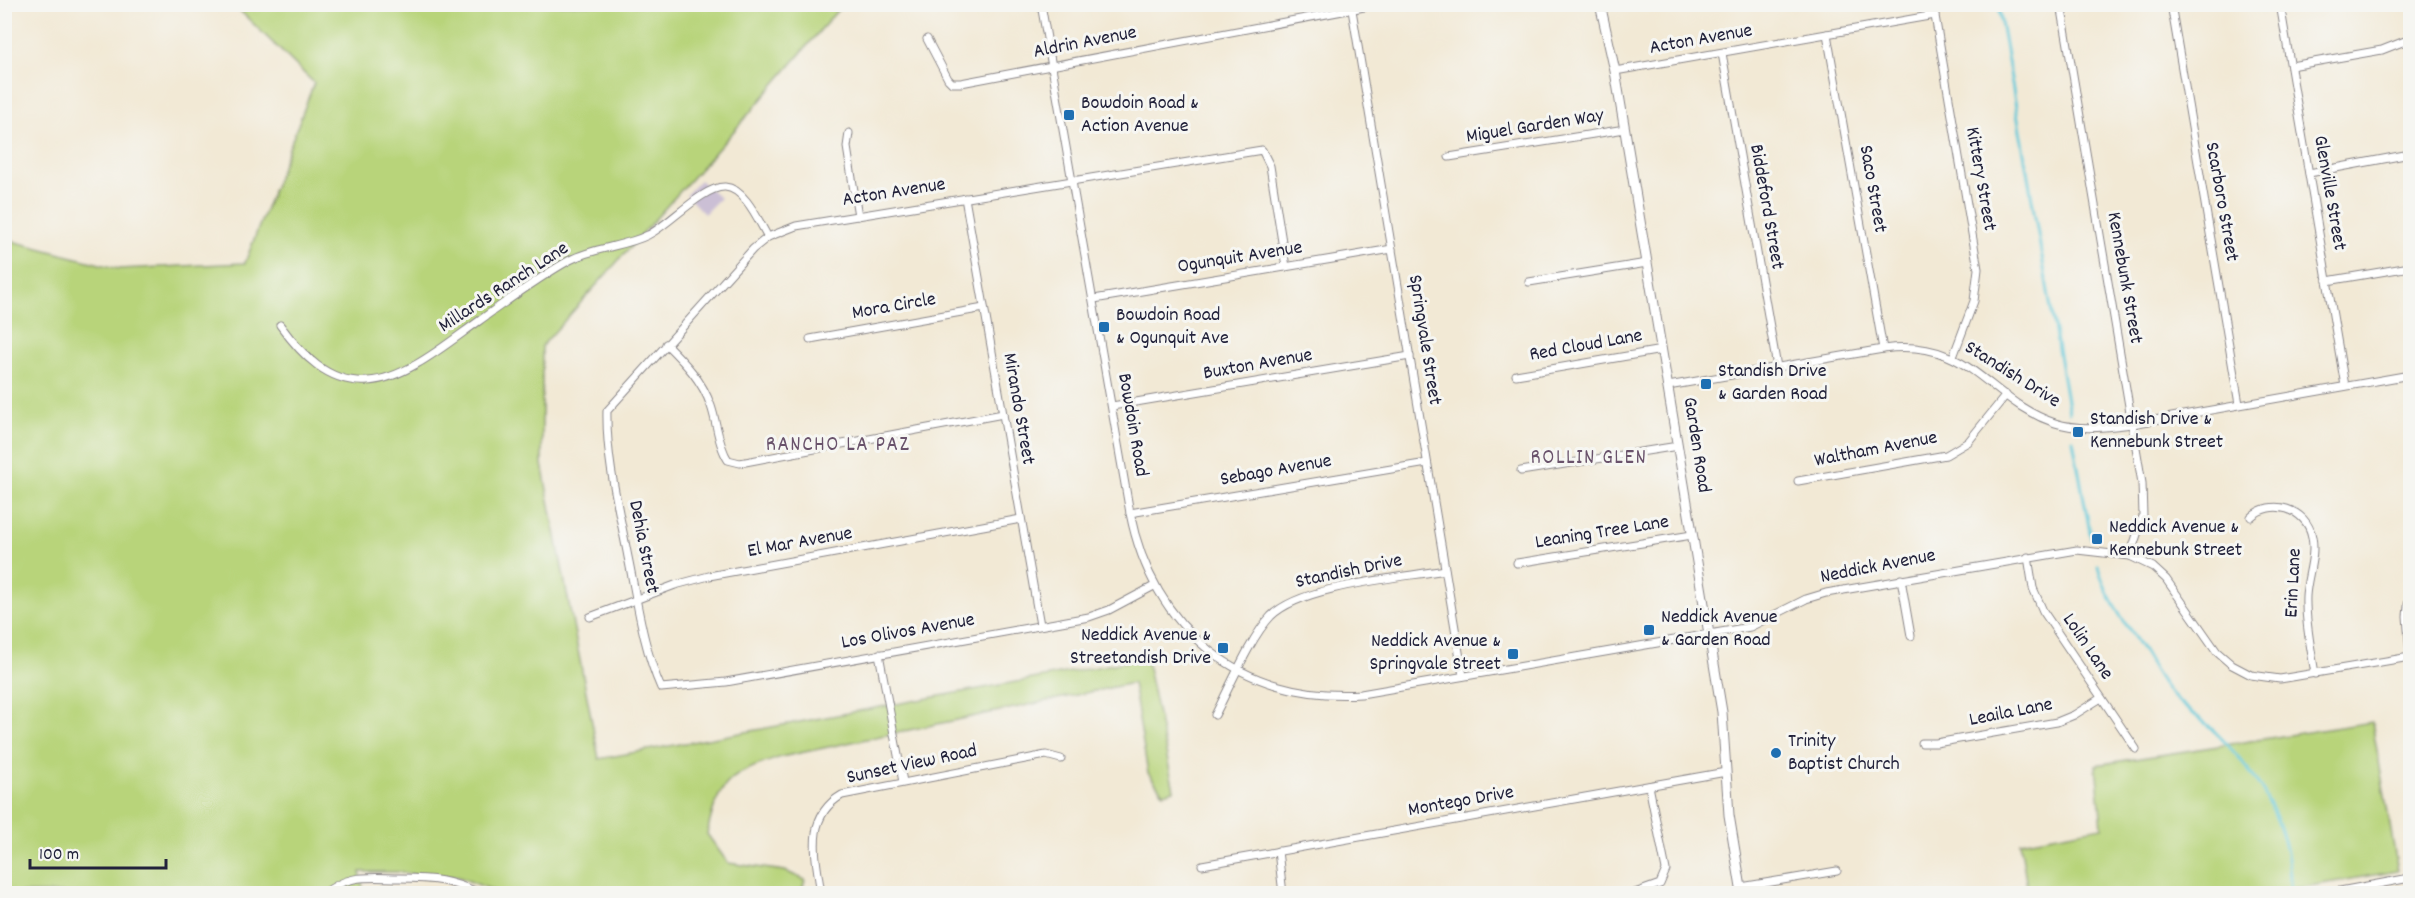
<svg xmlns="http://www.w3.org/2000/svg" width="2415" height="898" font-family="Dekko,sans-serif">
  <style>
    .industrial { fill: #cbbfd5 }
    .green { fill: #b8d47a; stroke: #6d7b5a; stroke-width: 1.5 }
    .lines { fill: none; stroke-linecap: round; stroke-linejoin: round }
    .stream { stroke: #5dc7d8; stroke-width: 3 }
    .minor-casing { stroke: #8a8688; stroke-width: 9 }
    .tertiary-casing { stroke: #8a8688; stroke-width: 11 }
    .minor { stroke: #fff; stroke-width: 7 }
    .tertiary { stroke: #fff; stroke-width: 9 }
    .poi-dot { fill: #1f6fb2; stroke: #f6f6f2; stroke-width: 2 }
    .labels { text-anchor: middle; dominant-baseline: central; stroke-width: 6; stroke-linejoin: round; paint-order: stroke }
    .street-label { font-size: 20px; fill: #22223b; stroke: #f6f6f2 }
    .poi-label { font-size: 20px; fill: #22223b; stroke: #f6f6f2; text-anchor: start }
    .neighbourhood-label { font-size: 21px; letter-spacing: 1.5px; fill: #69526b; stroke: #f6f6f2 }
  </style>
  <rect width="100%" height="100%" fill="#f6f6f2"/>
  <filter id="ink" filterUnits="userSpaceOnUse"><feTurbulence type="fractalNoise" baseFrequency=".0167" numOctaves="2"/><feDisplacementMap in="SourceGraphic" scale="12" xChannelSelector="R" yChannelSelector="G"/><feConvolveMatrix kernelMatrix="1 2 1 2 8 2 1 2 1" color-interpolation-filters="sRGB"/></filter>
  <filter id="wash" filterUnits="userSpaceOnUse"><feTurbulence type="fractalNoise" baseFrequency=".008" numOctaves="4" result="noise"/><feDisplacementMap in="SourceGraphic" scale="24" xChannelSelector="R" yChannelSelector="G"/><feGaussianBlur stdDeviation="1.35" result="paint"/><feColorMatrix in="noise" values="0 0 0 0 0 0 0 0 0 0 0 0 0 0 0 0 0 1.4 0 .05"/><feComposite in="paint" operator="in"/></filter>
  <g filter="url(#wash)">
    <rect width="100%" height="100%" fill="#f2e9d5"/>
    <path class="industrial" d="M700,180L720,198L704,214L686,195Z"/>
    <g class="green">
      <path d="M234,5H842L741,123L542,346V464L599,759L1146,658L1174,790L1163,793L1148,773L1133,683L781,757C730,775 719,778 707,834L728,863L785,871L805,880L801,893H500L456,876L432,878L401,872H360L363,889L356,893H5L4,239L119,269L245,263L314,83Z"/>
      <path d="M2372,722L2398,871L2269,893H2028L2020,842L2102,827L2096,765Z"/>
    </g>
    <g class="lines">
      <g class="stream">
        <path d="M1998,4L2069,412"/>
        <path d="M2073,440L2091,538"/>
        <path d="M2098,566C2106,599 2128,626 2145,654C2153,667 2160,682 2170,693C2182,707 2199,717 2212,729C2258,773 2293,828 2290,894"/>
      </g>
    </g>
  </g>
  <g filter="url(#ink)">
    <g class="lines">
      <defs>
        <g id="minor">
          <path d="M1041,4L1130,513C1153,629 1240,702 1361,694L1750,627L1806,599L1826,593L2077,550L2130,556L2153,567L2166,579L2217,652L2232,665L2251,675L2280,679L2410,657"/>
          <path d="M1933,4L1978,269L1974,301L1953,357"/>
          <path d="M2061,4L2142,483L2143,516L2130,556"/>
          <path d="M2171,4L2239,404"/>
          <path d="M2280,4L2345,386"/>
          <path d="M1352,10L1463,676"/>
          <path d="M1827,34L1883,349"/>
          <path d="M927,39L948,79L952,83H961L1380,4"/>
          <path d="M1722,53L1777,367"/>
          <path d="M2291,66L2382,50L2410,39"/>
          <path d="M1615,71L1935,15"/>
          <path d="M849,133L847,147L858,216"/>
          <path d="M1449,157L1625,129"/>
          <path d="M2309,173L2410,154"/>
          <path d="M965,198L1040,625"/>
          <path d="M2327,281L2410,267"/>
          <path d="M1529,282L1647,263"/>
          <path d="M1094,299L1392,249"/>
          <path d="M280,325C301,354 328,384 368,381C406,379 449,342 479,321C508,300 539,277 570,260C594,247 624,247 648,235C668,226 703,186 725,187C745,188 759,222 768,237"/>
          <path d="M810,339L984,308"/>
          <path d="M666,344C685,363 702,380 711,406C717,423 718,445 728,460L740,463L1003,414"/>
          <path d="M1516,375L1662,350"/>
          <path d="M1668,386L1883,349C1971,337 1986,400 2055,423C2080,431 2106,427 2132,424L2410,375"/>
          <path d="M1112,406L1410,356"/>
          <path d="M1521,471L1678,446"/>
          <path d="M1798,481L1946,455L1968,442L2006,395"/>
          <path d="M1130,513L1427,463"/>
          <path d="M2251,517C2271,498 2307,508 2312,537C2316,556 2307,577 2306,596C2305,622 2311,648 2315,674"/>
          <path d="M2028,557L2033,588L2043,611L2136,749"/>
          <path d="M1517,563L1692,535"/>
          <path d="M1901,579L1911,636"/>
          <path d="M1154,586L1109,610L1089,617L726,682L661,688C643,648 637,600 628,557C619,510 606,460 607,411L753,249L768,237L796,226L1262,150L1270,166L1286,267"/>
          <path d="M2410,587L2407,616L2410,655"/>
          <path d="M590,617L675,585L709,576L1021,519"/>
          <path d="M879,654L903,782"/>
          <path d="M1215,715C1230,687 1250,638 1271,616C1302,585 1400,578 1445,570"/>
          <path d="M1922,743H1936L2057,722L2074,715L2101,698"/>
          <path d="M1278,851L1283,894"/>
          <path d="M1202,865L1726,772"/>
          <path d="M1741,887L1837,871"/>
          <path d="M324,894C348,873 371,878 400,878C434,878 449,880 482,894"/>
          <path d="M821,894C816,857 804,817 842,795L1046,755L1061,759"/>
          <path d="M1632,894L1660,884L1666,870L1649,786"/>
          <path d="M2324,894L2410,878"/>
        </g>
        <path id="tertiary" d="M1600,4L1615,71L1722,712L1729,815L1742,894"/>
      </defs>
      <use href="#minor" class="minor-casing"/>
      <use href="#tertiary" class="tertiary-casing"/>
      <use href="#minor" class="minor"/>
      <use href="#tertiary" class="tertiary"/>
    </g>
  </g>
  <g class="poi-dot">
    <rect x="1063" y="109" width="12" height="12" rx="3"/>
    <rect x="1098" y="321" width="12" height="12" rx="3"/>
    <rect x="1700" y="378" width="12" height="12" rx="3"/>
    <rect x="2072" y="426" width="12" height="12" rx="3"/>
    <rect x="2091" y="533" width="12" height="12" rx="3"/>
    <rect x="1643" y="624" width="12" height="12" rx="3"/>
    <rect x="1217" y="642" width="12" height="12" rx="3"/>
    <rect x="1507" y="648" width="12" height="12" rx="3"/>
    <circle cx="1776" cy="753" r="6"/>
  </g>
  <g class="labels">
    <g class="street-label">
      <text transform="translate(1701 40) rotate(-10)">Acton Avenue</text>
      <text transform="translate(1085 43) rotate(-11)">Aldrin Avenue</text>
      <text transform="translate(1535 127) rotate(-9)">Miguel Garden Way</text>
      <text transform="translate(1980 179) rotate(80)">Kittery Street</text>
      <text transform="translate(1872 189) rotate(80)">Saco Street</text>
      <text transform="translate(894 193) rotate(-9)">Acton Avenue</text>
      <text transform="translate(2329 193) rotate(80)">Glenville Street</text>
      <text transform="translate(2221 202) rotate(80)">Scarboro Street</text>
      <text transform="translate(1766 207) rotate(80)">Biddeford Street</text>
      <text transform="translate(1240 258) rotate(-9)">Ogunquit Avenue</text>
      <text transform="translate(2124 278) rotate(80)">Kennebunk Street</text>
      <text transform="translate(504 288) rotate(-33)">Millards Ranch Lane</text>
      <text transform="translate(894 307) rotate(-10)">Mora Circle</text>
      <text transform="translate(1424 340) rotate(81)">Springvale Street</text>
      <text transform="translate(1586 346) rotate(-10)">Red Cloud Lane</text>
      <text transform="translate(1258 365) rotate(-10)">Buxton Avenue</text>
      <text transform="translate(2012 375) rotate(32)">Standish Drive</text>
      <text transform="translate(1018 409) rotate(80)">Mirando Street</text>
      <text transform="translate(1132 425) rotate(80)">Bowdoin Road</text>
      <text transform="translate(1696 445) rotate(81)">Garden Road</text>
      <text transform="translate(1876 450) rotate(-11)">Waltham Avenue</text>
      <text transform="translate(1276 471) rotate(-10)">Sebago Avenue</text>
      <text transform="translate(1602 533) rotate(-9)">Leaning Tree Lane</text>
      <text transform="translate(800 543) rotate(-10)">El Mar Avenue</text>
      <text transform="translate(643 547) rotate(79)">Dehia Street</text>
      <text transform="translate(1878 567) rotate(-11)">Neddick Avenue</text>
      <text transform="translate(1349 572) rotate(-12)">Standish Drive</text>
      <text transform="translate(2294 583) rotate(-87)">Erin Lane</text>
      <text transform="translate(908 632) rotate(-10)">Los Olivos Avenue</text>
      <text transform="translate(2087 647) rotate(56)">Lolin Lane</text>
      <text transform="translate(2011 713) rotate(-11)">Leaila Lane</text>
      <text transform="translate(912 765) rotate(-12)">Sunset View Road</text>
      <text transform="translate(1461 802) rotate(-10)">Montego Drive</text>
    </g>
    <g class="poi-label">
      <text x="1081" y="104">Bowdoin Road &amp;<tspan x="1081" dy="23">Action Avenue</tspan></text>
      <text x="1116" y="316">Bowdoin Road<tspan x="1116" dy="23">&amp; Ogunquit Ave</tspan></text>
      <text x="1718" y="372">Standish Drive<tspan x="1718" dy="23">&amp; Garden Road</tspan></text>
      <text x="2090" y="420">Standish Drive &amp;<tspan x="2090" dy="23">Kennebunk Street</tspan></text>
      <text x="2109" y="528">Neddick Avenue &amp;<tspan x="2109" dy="23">Kennebunk Street</tspan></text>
      <text x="1661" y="618">Neddick Avenue<tspan x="1661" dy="23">&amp; Garden Road</tspan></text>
      <text x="1211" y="636" text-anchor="end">Neddick Avenue &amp;<tspan x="1211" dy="23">Streetandish Drive</tspan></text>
      <text x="1501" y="642" text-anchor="end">Neddick Avenue &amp;<tspan x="1501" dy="23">Springvale Street</tspan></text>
      <text x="1788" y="742">Trinity<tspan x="1788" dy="23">Baptist Church</tspan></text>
    </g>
    <g class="neighbourhood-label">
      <text x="838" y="446">RANCHO LA PAZ</text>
      <text x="1589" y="459">ROLLIN GLEN</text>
    </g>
  </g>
  <rect width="2415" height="898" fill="none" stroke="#f6f6f2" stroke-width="24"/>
  <path d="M30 859v9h136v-9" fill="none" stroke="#22223b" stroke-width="3"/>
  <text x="39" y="859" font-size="18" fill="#22223b" stroke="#f6f6f2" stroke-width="4.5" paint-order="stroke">100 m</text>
</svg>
